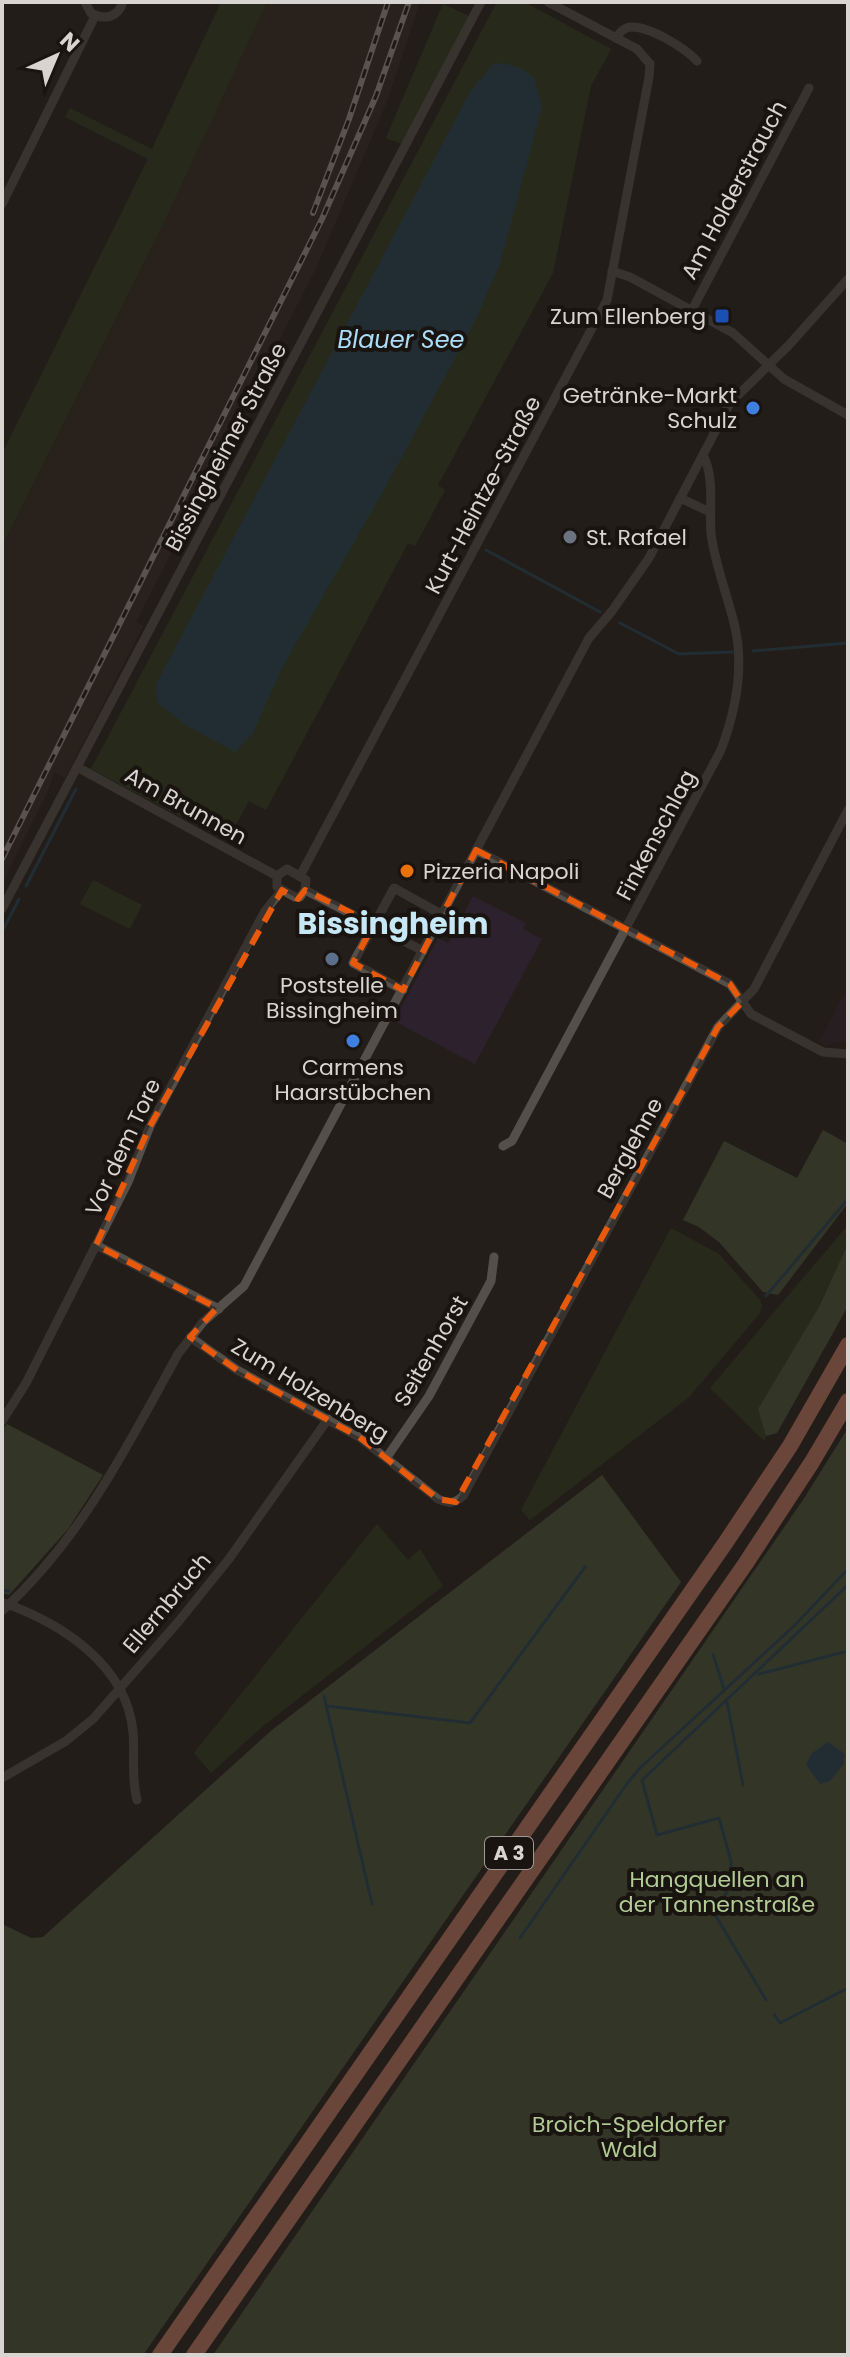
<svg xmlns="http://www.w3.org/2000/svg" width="850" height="2357" font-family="Poppins,sans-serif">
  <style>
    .built { fill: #30271f }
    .education { fill: #2e212e }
    .green { fill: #2d3a1e }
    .forest { fill: #485638 }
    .water { fill: #1f4153 }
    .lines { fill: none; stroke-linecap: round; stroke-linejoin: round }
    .stream { stroke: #1f4153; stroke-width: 3 }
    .minor { stroke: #554f4a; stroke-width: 9 }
    .motorway { stroke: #c27962; stroke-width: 16 }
    .rail-casing { stroke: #999591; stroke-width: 6 }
    .rail { stroke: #191410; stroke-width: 3; stroke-dasharray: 9; stroke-linecap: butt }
    .marked { fill: none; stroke: #e8590c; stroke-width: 6; stroke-dasharray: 16 10; stroke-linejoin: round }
    .transit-dot { fill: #1a4fb4; stroke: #191410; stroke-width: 3 }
    .shop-dot { fill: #3f7fe0; stroke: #191410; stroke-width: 3 }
    .worship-dot { fill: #6b7280; stroke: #191410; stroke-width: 3 }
    .food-dot { fill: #e8710a; stroke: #191410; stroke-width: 3 }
    .service-dot { fill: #5c6f8a; stroke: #191410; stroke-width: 3 }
    .labels { text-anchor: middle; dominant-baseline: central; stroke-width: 8; stroke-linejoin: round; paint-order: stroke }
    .shield { fill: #191410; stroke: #9e9a97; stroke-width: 2 }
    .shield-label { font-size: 20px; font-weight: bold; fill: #d7d4d1 }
    .street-label { font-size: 22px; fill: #d7d4d1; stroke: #191410 }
    .poi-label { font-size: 22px; fill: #d7d4d1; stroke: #191410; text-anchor: end }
    .park-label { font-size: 22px; fill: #b1cb94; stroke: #191410 }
    .water-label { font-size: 24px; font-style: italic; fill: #abddf9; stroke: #191410 }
    .district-label { font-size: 30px; font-weight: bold; fill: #c6e8f6; stroke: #191410 }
  </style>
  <rect width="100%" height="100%" fill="#231e19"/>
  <path class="built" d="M267,2H420L388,99L316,268L136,622L143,626L65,778L54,772L49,789L2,884V546L148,254Z"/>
  <g class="education">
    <path d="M473,896L526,923L523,929L542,939L475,1064L394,1021L438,938L448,943Z"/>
    <path d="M848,987V1040L826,1045L819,1042Z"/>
  </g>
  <g class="green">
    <path d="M221,2H267L164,222L2,546V454L148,159L65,117L70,108L152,149Z"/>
    <path d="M497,2H524L611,49L591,86L553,273L438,485L445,490L415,546L408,543L266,810L249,801L227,841L91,769Z"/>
    <path d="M443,4L469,16L402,144L386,138Z"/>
    <path d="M93,880L142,905L130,929L80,904Z"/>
    <path d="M848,1225V1244L819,1307L758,1409L766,1436L764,1441L710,1388Z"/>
    <path d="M671,1228L719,1254L760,1300L762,1306L760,1313L689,1397L530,1520L521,1510Z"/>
    <path d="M377,1524L408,1560L420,1549L443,1586L263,1726L211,1773L194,1753Z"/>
  </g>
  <g class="forest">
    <path d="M823,1130L848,1144V1203L778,1295L763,1292L719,1242L699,1227L683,1220L724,1141L797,1178Z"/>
    <path d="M848,1244V1306L777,1433L766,1436L758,1409L819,1307Z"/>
    <path d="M7,1424L103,1475L68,1529L9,1595L2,1593V1429Z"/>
    <path d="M848,1428V2355H213L803,1500Z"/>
    <path d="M602,1475L681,1582L143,2355H2V1924L31,1938L43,1937L272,1730Z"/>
  </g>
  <g class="water">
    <path d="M503,63L523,69L534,78L542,107L500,264L475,321L385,488L283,666L253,733L235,752L184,724L157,702L156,684L470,92L493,64Z"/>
    <path d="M828,1742L845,1754L844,1764L830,1781L820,1784L806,1765L811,1754Z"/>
  </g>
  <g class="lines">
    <g class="stream">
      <path d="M486,550L600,612"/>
      <path d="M620,623L679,654L732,652"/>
      <path d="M753,651L848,643"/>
      <path d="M26,886L76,789"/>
      <path d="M2,932L19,899"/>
      <path d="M766,1296L848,1199"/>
      <path d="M2,1590L9,1591"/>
      <path d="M713,1654L724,1689"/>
      <path d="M759,1674L848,1651"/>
      <path d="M324,1696L372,1904"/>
      <path d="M727,1702L743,1785"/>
      <path d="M327,1706L470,1723L585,1567"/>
      <path d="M520,1938L626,1785L640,1768L794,1626L848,1569"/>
      <path d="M766,2000L714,1913L731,1885V1861L719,1818L657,1835L642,1780L848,1585"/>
      <path d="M774,2014L780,2023L848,1988"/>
    </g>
    <g class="minor">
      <path d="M85,2L91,13C105,21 118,17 123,2"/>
      <path d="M616,38C620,32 624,27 632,27C651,27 685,48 697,61"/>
      <path d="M2,204L95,16"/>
      <path d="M612,271L630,277L733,333L784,379L848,415"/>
      <path d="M692,310L809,88"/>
      <path d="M680,498L710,512"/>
      <path d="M77,767L277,876"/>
      <path d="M476,850L730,984L751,1014L823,1052L848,1054"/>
      <path d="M277,876V887L295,897H300L305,890"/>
      <path d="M277,876L287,869L306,880L305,890"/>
      <path d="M300,876L607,300L649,77L650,64L637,49L548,2"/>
      <path d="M305,890L423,951"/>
      <path d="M2,909L481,2"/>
      <path d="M403,990L353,963L394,888L441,914"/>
      <path d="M503,1146L512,1141L721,750C736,710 745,666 734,623C727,594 715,564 711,534C709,508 715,478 703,455"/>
      <path d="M96,1245L219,1309"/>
      <path d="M190,1337L237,1370L359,1437L438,1499C449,1504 454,1504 463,1496L718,1027L754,989L848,810"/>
      <path d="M2,1421L26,1383L128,1182L150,1126L265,911L282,890"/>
      <path d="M387,1457L429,1396L491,1281L494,1257"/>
      <path d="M4,1603C61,1623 127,1665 133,1732C135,1755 131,1777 137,1800"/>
      <path d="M2,1611C81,1539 127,1447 178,1354L203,1322L244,1286L589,638L612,611L649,558L730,403L789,345L848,279"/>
      <path d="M2,1778L66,1741L93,1719L179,1621L229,1559L328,1419"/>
    </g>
    <g class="motorway">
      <path d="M160,2355L726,1542L790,1446L848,1345"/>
      <path d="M194,2355L746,1563L812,1462L848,1401"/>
    </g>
    <defs>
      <g id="rail">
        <path d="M313,213L349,119L388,2"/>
        <path d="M2,859L322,219L376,96L409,2"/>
      </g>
    </defs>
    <use href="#rail" class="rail-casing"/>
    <use href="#rail" class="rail"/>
  </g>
  <path d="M0 0H850V2357H0ZM476,850L730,984L742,1002L718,1027L456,1502L438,1499L359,1437L237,1370L190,1337L217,1308L96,1245L150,1126L282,890L298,899L305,890L374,924L353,963L403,990Z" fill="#231e19" fill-opacity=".55" fill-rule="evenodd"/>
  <path class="marked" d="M476,850L730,984L742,1002L718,1027L456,1502L438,1499L359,1437L237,1370L190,1337L217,1308L96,1245L150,1126L282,890L298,899L305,890L374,924L353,963L403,990Z"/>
  <rect class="transit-dot" x="714" y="308" width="16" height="16" rx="4"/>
  <g class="shop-dot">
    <circle cx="753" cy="408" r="8"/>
    <circle cx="353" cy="1041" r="8"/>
  </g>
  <circle class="worship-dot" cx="570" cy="537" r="8"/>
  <circle class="food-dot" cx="407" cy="871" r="8"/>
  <circle class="service-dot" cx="332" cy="959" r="8"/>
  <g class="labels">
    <rect class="shield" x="485" y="1837" width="48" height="32" rx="6"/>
    <g class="shield-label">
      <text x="509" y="1853">A 3</text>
    </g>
    <g class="street-label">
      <text transform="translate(734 190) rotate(-62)">Am Holderstrauch</text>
      <text transform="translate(226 447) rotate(-62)">Bissingheimer Straße</text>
      <text transform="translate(483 495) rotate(-62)">Kurt-Heintze-Straße</text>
      <text transform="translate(186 806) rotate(29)">Am Brunnen</text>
      <text transform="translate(656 835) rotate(-62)">Finkenschlag</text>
      <text transform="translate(123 1147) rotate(-65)">Vor dem Tore</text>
      <text transform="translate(630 1148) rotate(-61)">Berglehne</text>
      <text transform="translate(431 1351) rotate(-60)">Seitenhorst</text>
      <text transform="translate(310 1390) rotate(31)">Zum Holzenberg</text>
      <text transform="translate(167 1603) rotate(-50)">Ellernbruch</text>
    </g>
    <g class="poi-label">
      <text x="706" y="316">Zum Ellenberg</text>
      <text x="737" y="395">Getränke-Markt<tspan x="737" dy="25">Schulz</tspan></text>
      <text x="586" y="537" text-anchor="start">St. Rafael</text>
      <text x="423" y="871" text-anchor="start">Pizzeria Napoli</text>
      <text x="332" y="985" text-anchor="middle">Poststelle<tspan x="332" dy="25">Bissingheim</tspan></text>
      <text x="353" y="1067" text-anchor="middle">Carmens<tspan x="353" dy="25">Haarstübchen</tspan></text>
    </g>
    <g class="park-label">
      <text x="717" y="1879">Hangquellen an<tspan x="717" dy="25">der Tannenstraße</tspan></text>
      <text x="629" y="2124">Broich-Speldorfer<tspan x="629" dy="25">Wald</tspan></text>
    </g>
    <g class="water-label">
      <text x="401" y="339">Blauer See</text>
    </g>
    <g class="district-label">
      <text x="393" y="923">Bissingheim</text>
    </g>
  </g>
  <rect width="850" height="2357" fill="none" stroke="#d7d4d1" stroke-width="8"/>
  <g transform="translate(56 56) rotate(44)" stroke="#191410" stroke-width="6" paint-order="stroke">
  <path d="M0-6L14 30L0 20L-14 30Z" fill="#d7d4d1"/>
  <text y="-12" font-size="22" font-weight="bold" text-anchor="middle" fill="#d7d4d1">N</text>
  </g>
</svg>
